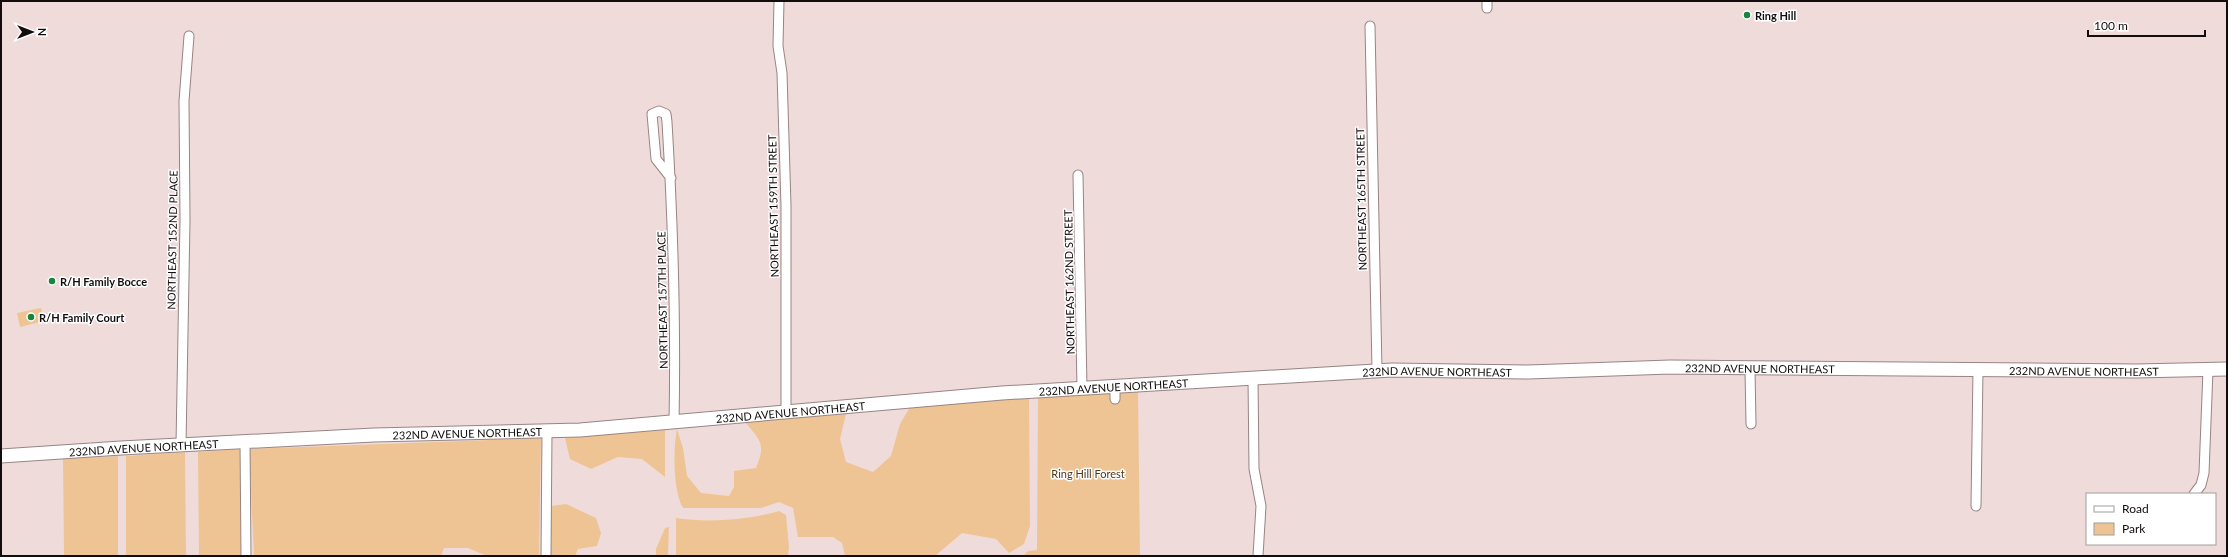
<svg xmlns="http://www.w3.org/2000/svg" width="2228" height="557" font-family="Lato,sans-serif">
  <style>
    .green { fill: #efc494 }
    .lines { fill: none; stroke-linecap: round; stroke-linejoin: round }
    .street-casing { stroke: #978484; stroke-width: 11 }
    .secondary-casing { stroke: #978484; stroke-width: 15 }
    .street { stroke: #fff; stroke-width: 9 }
    .secondary { stroke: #fff; stroke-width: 13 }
    .poi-dot { fill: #16863d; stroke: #fff; stroke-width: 1.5 }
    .labels { text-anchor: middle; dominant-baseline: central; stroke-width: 3; stroke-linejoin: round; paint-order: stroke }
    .poi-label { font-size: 11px; font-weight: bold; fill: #120c0c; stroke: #fff; text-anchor: start }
    .street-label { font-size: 11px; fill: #120c0c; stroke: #fff }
    .park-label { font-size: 11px; fill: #4f371b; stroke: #fff }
  </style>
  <rect width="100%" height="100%" fill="#f0dbdb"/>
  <g class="green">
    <path d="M41,308L44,321L20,327L17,313Z"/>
    <path d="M1138,390L1140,556H1023L1028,551L1037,550L1038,395Z"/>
    <path d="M1029,396L1030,526L1024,544L1009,553L996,539L962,533L935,556H845L842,543L833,537H798L793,508L779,502L761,508H683C673,492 673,448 677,429L683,448L687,476L701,493L729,496L734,487V471L756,468C766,444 761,441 745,422L846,414L840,439L846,462L873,472L891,456L900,424L910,407Z"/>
    <path d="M665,430V477L642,459L618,457L591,469L570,459L565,438Z"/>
    <path d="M541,438L539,556H487L468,548H444L441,556H254L249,449Z"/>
    <path d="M240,449L242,556H199L198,452Z"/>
    <path d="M185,452L186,556H126V456Z"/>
    <path d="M118,456V556H64L63,459Z"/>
    <path d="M566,504L596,518L601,533L597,546L578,549L575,556H550L551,506Z"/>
    <path d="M779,511L786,515L789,547L788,556H676V518C706,523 750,520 779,511Z"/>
    <path d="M669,527L668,556H656V549L665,528Z"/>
  </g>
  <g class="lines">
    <defs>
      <g id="street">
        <path d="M779,1L778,46L782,73L786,206V411"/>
        <path d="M1487,8V1"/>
        <path d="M1370,26L1377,370"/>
        <path d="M1078,175L1082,388"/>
        <path d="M671,178L656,159L652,114L659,111L666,114L667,122C673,223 676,323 674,423"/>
        <path d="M1750,370L1751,424"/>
        <path d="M1253,378L1254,469L1261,506L1258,556"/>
        <path d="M1115,386V399"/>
        <path d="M245,441L246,556"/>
        <path d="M181,445L185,220L184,101L189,36"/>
        <path d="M2194,494L2201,485L2204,473L2208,370"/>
        <path d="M1976,506L1978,370"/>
        <path d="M546,556L547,432"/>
      </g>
      <g id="secondary">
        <path id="s1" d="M1,456L121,448L374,435L580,430L1002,393L1392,370L1528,372L1670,367L2136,371L2227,369"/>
      </g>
    </defs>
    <use href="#street" class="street-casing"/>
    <use href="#secondary" class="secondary-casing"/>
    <use href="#street" class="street"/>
    <use href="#secondary" class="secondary"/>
  </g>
  <g class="poi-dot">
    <circle cx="1747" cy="15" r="4"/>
    <circle cx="52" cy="281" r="4"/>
    <circle cx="31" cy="317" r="4"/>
  </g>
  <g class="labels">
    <g class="poi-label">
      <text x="1755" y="15">Ring Hill</text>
      <text x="60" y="281">R/H Family Bocce</text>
      <text x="39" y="317">R/H Family Court</text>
    </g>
    <g class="street-label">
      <text transform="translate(1361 199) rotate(-91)">NORTHEAST 165TH STREET</text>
      <text transform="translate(773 206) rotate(-91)">NORTHEAST 159TH STREET</text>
      <text transform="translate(172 240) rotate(-89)">NORTHEAST 152ND PLACE</text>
      <text transform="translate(1069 282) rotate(-91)">NORTHEAST 162ND STREET</text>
      <text transform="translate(662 300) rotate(-91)">NORTHEAST 157TH PLACE</text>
      <text stroke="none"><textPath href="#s1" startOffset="1762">232ND AVENUE NORTHEAST</textPath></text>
      <text stroke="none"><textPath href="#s1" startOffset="2086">232ND AVENUE NORTHEAST</textPath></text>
      <text stroke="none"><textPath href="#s1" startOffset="1439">232ND AVENUE NORTHEAST</textPath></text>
      <text stroke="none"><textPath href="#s1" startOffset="1115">232ND AVENUE NORTHEAST</textPath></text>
      <text stroke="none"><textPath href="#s1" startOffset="791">232ND AVENUE NORTHEAST</textPath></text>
      <text stroke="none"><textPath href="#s1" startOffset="467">232ND AVENUE NORTHEAST</textPath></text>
      <text stroke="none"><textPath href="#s1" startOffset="143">232ND AVENUE NORTHEAST</textPath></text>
    </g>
    <g class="park-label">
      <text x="1088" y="473">Ring Hill Forest</text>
    </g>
  </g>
  <rect width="2228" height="557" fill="none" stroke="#120c0c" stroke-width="4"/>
  <rect x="2086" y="493" width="130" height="52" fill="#ffffff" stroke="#a09e9e"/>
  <rect x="2094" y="506" width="20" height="6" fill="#ffffff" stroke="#a09e9e"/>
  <text x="2122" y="513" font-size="12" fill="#120c0c">Road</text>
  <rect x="2094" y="523" width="20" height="12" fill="#efc494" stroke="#a09e9e"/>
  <text x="2122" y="533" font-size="12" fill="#120c0c">Park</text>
  <g transform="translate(32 32) rotate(90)" stroke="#ffffff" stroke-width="3" paint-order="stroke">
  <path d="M0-3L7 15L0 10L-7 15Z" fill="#120c0c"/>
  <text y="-6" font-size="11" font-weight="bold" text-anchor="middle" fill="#120c0c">N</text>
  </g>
  <path d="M2088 30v6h117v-6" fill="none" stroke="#120c0c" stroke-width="2"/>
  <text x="2094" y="30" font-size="12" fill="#120c0c" stroke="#ffffff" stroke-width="3" paint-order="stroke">100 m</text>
</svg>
